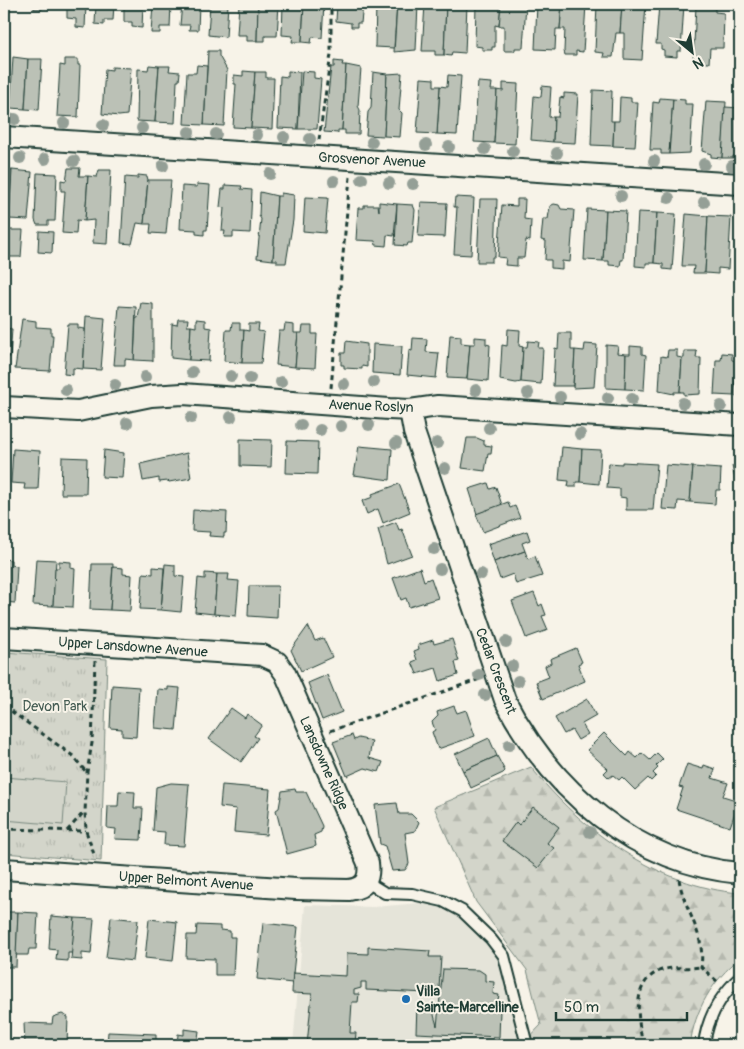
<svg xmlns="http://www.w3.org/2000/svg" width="744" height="1049" font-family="Pangolin,sans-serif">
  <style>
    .built { fill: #e5e4d9 }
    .grass { fill: url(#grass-tufts); stroke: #79897f }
    .forest { fill: url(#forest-firs); stroke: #79897f }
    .pitch { fill: #d3d5ca; stroke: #79897f }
    .building { fill: #bbc1b6; stroke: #1f3d34 }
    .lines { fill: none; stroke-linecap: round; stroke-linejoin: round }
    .service-casing { stroke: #1f3d34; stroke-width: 14 }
    .minor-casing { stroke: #1f3d34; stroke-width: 24 }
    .path { stroke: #1f3d34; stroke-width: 3; stroke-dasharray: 5 4; stroke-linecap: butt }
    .service { stroke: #f7f3e8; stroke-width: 10 }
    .minor { stroke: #f7f3e8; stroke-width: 20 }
    .tree { fill: #949f96 }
    .poi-dot { fill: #1f6fb2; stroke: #f7f3e8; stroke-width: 2 }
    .labels { text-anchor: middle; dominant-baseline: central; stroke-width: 4; stroke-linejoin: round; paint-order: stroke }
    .street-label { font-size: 14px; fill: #1f3d34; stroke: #f7f3e8 }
    .park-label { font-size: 14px; fill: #435b52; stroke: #f7f3e8 }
    .poi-label { font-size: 14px; font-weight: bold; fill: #1f3d34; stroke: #f7f3e8; text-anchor: start }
  </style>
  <defs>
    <pattern id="grass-tufts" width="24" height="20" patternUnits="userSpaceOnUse" patternTransform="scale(1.25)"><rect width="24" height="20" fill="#d3d5ca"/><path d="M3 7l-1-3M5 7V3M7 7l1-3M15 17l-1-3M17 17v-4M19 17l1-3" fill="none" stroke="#b5b8ae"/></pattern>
    <pattern id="forest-firs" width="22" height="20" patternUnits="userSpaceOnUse" patternTransform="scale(1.25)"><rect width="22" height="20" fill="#d3d5ca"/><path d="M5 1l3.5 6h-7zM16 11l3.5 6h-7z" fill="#b5b8ae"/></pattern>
  </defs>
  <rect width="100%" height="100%" fill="#f7f3e8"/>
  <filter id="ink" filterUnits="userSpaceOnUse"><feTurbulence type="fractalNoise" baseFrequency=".02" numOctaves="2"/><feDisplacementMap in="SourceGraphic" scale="10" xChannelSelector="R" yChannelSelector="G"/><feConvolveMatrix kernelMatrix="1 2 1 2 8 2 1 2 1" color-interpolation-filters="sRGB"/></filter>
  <g filter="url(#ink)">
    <path class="built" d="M443,901L462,911L504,956L523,1045H293L305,905L374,907Z"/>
    <path class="grass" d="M4,652L107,659L101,861L4,853Z"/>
    <path class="forest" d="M531,767C580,830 659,887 740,893V958C712,981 695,1009 690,1045H522L541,1025L527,970L476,902L434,807Z"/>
    <path class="pitch" d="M4,777L66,782L63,825L4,820Z"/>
    <g class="building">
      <rect x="34" y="4" width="8" height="5"/>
      <path d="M67,4H86L85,28L76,27V19L67,18Z"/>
      <path d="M96,4H114L113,20H104V25L95,24Z"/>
      <path d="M124,4H143L142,28L132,27V22H124Z"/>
      <path d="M153,4H171L170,27H160V33H151Z"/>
      <path d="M182,4H199L198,30H189L190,25H180Z"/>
      <path d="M205,4H228L226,37L208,35L210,4Z"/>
      <path d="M239,4H258L257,41H247V35H237Z"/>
      <path d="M258,4H279L277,36H265V41H257Z"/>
      <path d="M283,4H304L302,42H292L293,36L282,35Z"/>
      <path d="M304,4H324L322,38L312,37L311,43L302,42Z"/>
      <path d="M337,4H363L361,23H357V27H351V23L336,21Z"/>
      <path d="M376,4H397L394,48L375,47Z"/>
      <path d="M397,4H418L416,50L394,52Z"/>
      <path d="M425,4H446L444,55H435V51H422Z"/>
      <path d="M446,4H467L465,53L452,52L451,56L444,55Z"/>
      <path d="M476,4H501L499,26L495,25V47H492V50H482V47L475,46Z"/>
      <path d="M501,4H526L523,48H515V51H504V26H499Z"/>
      <path d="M537,4H562L560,29H556L555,50L535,49Z"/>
      <path d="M562,4H586L583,52L576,51V55H565L564,51L565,29H560Z"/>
      <path d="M597,4H622L620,33H616L613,57H603L604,53L595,52Z"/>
      <path d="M622,4H646L642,60L624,59V33H620Z"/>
      <path d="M659,4H684L681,51H677V57L664,56V50L661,49V44H656Z"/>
      <path d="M696,6L715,8V12L724,13L723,48H710L709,63L693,62Z"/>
      <path d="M208,51H219V56L227,70L224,126L204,125Z"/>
      <path d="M13,57L28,59L25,109L10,108Z"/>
      <path d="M28,59H42L39,110L25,109Z"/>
      <path d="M65,59H78V65H80L78,117L57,116L60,65L65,66Z"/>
      <path d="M334,61L343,62L342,65H346L342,130H338V133L324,132L331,67H334Z"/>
      <path d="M149,65L159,66L155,122L137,121L138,69L148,70Z"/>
      <path d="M197,65L207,66L204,125L184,124L187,73H196Z"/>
      <path d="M346,65L361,68L358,106L360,110L359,134H345V130H342Z"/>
      <path d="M159,66H170L169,71L180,72L179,81H177L175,123L155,122Z"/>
      <path d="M112,67L131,68L127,115L119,116L102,114L105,69L112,70Z"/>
      <path d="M243,71L255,72L251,128L233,127L236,84H234V75L243,76Z"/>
      <path d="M288,71L300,72L298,129L278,128L280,76L288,77Z"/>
      <path d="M302,71L314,72V78L321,79L317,129H298Z"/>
      <path d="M255,72H266V78H274L272,129L251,128Z"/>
      <path d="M373,72L387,74L384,136L366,135L368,112L371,108Z"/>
      <path d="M402,73L399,110L402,113L400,137L384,136L387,74Z"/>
      <path d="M448,75L461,76L457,135L437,134L440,86L447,87Z"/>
      <path d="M421,78L434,79V86H440L437,134L417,133Z"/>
      <path d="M478,82L492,83L491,90H497L494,143L474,142Z"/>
      <path d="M503,83L518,84L515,144L494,143L497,90L503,91Z"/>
      <path d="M542,86L551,87L549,117H554L553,142L531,140L534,96L541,97Z"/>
      <path d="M593,90L612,91L611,121H614L613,146L591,145Z"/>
      <path d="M564,93L578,94L575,143L553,142L554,117H558L560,97L564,98Z"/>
      <path d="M620,97L631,98V102H638L635,147L613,146L614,121H619Z"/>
      <path d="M660,98L673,99L669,154H661V150H650L653,102L659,103Z"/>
      <path d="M673,99L685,100V104H693L690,153L669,154Z"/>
      <path d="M706,101L726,102L722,158L711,157V154L702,151Z"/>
      <path d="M725,107L740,108V156H733V158H722Z"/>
      <path d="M68,168H80L79,176H88L85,221L77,220L76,234L62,233L65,191H61V180L66,181Z"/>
      <path d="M4,170H12L9,219H4Z"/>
      <path d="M12,170L32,172L28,220L9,219Z"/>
      <path d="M99,170H111L107,244L93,243L94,220L85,221L88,176L97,177Z"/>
      <path d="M37,173L57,174L55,221H48V225H37L35,220Z"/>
      <path d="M138,175L147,176L148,180L144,224L137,223L132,244L121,243L125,177L138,178Z"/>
      <path d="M148,180H171L166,234L150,233L151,224H144Z"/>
      <path d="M197,184L210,185L207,230H204V235L196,234V230L180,229L182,186L197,187Z"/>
      <path d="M225,185L242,186L241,189L252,190L250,233L233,232V237H224L225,231H222L224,208L220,207L222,189H225Z"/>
      <path d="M260,192L277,196L273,260L257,258L261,219L259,216Z"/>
      <path d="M281,193L294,195L293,220L286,263H277V260H273L277,196H281Z"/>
      <path d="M305,197L328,198L325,233L303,231Z"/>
      <path d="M455,197L474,198L471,255L454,254L457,207H454Z"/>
      <path d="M480,199H497L495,257H492V262H477Z"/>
      <path d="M517,199H525L524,219L531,220L530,241L526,240L524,258H517V266L505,265L506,258L498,257L502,205L517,206Z"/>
      <path d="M379,202L397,204L394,236L387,235L386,246L376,245L375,241L356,240L358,208H364V205H378L379,211Z"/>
      <path d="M421,202L447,203L445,237L418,236Z"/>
      <path d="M397,204L413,205L415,210L412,243H408L407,246L395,245Z"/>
      <path d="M554,204L559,205L561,209L574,210L570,262L562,261V269L551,268V260H545L546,241L541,240L543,219H548L550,206Z"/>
      <path d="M587,209L606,210L603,261L584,260Z"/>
      <path d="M606,210L626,211L623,260H621L620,266L609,265V261H603Z"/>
      <path d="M638,212L657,213L654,263H646V267L635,266Z"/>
      <path d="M657,213L676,214L672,270L663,269V264L654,263Z"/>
      <path d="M686,214L708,216L705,273H693L694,266H682Z"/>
      <path d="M708,216L731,217L728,269L718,268V274L705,273Z"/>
      <path d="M7,230H23L21,257H6Z"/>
      <path d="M39,231L53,232L52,253L38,252Z"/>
      <path d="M141,303L153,304V361L134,360L136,318H138Z"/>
      <path d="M119,306L136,307L134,360L125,359V365H114Z"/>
      <path d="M86,316L105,318L101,370L83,369Z"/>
      <path d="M22,319L36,321V327L51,328V335H53L50,371L15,369Z"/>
      <path d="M178,319H188L187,326H191L189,360L171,358L172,324L177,325Z"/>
      <path d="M196,319L205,320V327L211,328L209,361L189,360L191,326L196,327Z"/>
      <path d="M232,323H240V330H244L242,363L224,361L226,330H231Z"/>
      <path d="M68,324H78V328L85,329L83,369L73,368V375L64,374Z"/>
      <path d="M249,324H259L258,331L264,332L261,363H242L244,330L249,331Z"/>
      <path d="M285,324L294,325V333H298L295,367L276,365L279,331H284Z"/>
      <path d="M303,326H312V334H317L315,368L295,367L298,333H302Z"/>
      <path d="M4,328L12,329L10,357H4Z"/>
      <path d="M508,329L520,330L519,346L523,347L521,382L516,383L500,380L502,345L507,346Z"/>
      <path d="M559,333H571V350H575L573,386H553L555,348L558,349Z"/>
      <path d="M450,335L461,336V343L470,344L467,379L447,378Z"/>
      <path d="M475,337L486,338V344L490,345L488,381L467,379L470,344H475Z"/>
      <path d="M413,338L427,339L426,352L439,353L436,378L407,375L409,350L412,351Z"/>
      <path d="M346,341L367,344V367L362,366V369L344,368V365H341V353H345Z"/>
      <path d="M528,341L539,342L538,348H543L541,384L521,382L523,347H527Z"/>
      <path d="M373,344L402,346L400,375L372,373Z"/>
      <path d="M585,344L597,345L594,387L573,388L575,350L584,351Z"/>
      <path d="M606,345L618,346L617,353L626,354L625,389L606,388Z"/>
      <path d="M630,346L642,347V354L646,355L644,390L625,389L626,354H630Z"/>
      <path d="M668,350H677V357L682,358L680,392H674V394L659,391L661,356L667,357Z"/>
      <path d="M684,351H697L696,358H701L700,394L684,395V392H680L682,358H684Z"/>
      <path d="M722,353L732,354V360L737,361L734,396L714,395L716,360H721Z"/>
      <path d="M737,361H740V397L734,396Z"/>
      <path d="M467,438H477L484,441V445L492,446L491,454H488L485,471L462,468Z"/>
      <path d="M240,439L272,440L271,467L240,466Z"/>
      <path d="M287,441L318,442L317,474L286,473Z"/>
      <path d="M359,446L392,449L390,480L354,475Z"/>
      <path d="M562,447L582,449L580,482H576V487H568L569,481L559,480Z"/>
      <path d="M13,449L40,451L38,489H24L25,484L11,483Z"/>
      <path d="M582,449L601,450L599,484L580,482Z"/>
      <path d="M104,450L124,453L122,478L102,477Z"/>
      <path d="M187,453L191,478L169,482L168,481L159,482V478L143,481L140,464Z"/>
      <path d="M62,457L87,458L86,494H61Z"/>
      <path d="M622,462L657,464L653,510H626V498L620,497V489L607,488L609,463L622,464Z"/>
      <path d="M740,464V483L736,484L732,466Z"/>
      <path d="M666,465L693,467L690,502L678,501L677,510L662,509Z"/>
      <path d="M693,467L721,469L720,490H716L715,504L690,502Z"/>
      <path d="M488,483L490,489L496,487L502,505L477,514L469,489Z"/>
      <path d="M399,484L410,512L383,523L378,509L367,514L362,501L373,497L372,494Z"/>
      <path d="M508,502L510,508L515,506L520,518L483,532L476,514Z"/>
      <path d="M193,510L227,512L226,533H224V537L209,536L210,532L192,531Z"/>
      <path d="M396,522L399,530L402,529L412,555L387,564L378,529Z"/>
      <path d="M527,531L530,540L522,543L525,551L494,562L488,544Z"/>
      <path d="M525,551L528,559L535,556L542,576L516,584L513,574L500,579L494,562Z"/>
      <path d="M4,559L11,560V565L17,566L15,603L4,602Z"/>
      <path d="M36,559L56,560L53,606L33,605Z"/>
      <path d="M59,561L71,562V568L75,569L73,607L53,606L55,568H59Z"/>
      <path d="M92,564H113L110,610L90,609Z"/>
      <path d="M165,564L175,565V576L184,577L181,612L161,610Z"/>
      <path d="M113,567L123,568V574L132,575L130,611L110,610Z"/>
      <path d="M153,567L164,568L161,610L140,609L143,573L153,574Z"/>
      <path d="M420,568L424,581L431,578L438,598L409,607L406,598L401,600L393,578Z"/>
      <path d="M205,573L217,574L214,614L195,612L198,578L205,579Z"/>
      <path d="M217,574H229L228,580L239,581L236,616L214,614Z"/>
      <path d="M249,586H278L277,618L248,616Z"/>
      <path d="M534,593L539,606L542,604L546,615L542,616L548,630L526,638L512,601Z"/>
      <path d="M308,626L315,641L323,638L332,657L301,671L291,650Z"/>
      <path d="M452,639L459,661L455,662L458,675L440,681L436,668L417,674L412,662L417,660L414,651L419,649L418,645L433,640L434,644Z"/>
      <path d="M576,648L582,662L578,664L585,681L543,699L536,682L549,677L545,666L551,663L550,659Z"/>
      <path d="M327,675L342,712L322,720L308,683Z"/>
      <path d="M112,685L139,687L136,737L122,736V729L110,728Z"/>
      <path d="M168,687L180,688L176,730L155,728L158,689L168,690Z"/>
      <path d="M587,699L596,716L582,724L588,734L578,740L572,730L564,734L555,718Z"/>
      <path d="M454,706L457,713L466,710L475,736L438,749L432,732L435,730L432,722L438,716L437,712Z"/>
      <path d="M231,708L245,718L247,714L262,725L254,736L258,738L241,762L209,739Z"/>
      <path d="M604,733L627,756L630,752L637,758L642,753L650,760L657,753L663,759L656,766L658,768L653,773L656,776L651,781L648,778L635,790L622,777L619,780L613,775L609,778L604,773L608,769L587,750Z"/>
      <path d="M352,735L354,740L358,738L372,741L369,758L383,762L379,772L365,768L347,776L333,742Z"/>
      <path d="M489,738L497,756L463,771L455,754Z"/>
      <path d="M497,756L505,771L503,773L471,788L463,771Z"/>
      <path d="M687,764L703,769L704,765L715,769L712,778L728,783L723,796L739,801L730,827L676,809L683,788L679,787Z"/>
      <path d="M171,783L189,784L184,846L164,845L165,832L153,831L156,787Z"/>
      <path d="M222,785L270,789L266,835L234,832L236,809L220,807Z"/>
      <path d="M295,789L296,792H306L322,826L321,832L314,835L316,846L287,854L276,810L279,808L282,791Z"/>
      <path d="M119,791L135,792L134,808H143L141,840L115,839L116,829L107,828L108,806H118Z"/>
      <path d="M397,803L399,814H411L419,822L415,831L405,833L409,864L405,870L392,871L385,846L380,844L375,805Z"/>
      <path d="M533,807L559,827L547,843L554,848L538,868L502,841L516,822L519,825Z"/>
      <path d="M4,912H18L16,967H4Z"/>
      <path d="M18,912L38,913L36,949H29L28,955H16Z"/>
      <path d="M51,916L75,918L73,953H68V961L56,960L57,950L49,949Z"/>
      <path d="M111,917L138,920L133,961L106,958Z"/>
      <path d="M75,918L94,919L91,954L82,953V960L71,959Z"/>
      <path d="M149,919L177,922L173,961L145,958Z"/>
      <path d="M263,923L298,927L292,983L257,979Z"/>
      <path d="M197,925L220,926V930L230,931V937H235L233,975H215V959L186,958L187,935H196Z"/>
      <path d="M368,947L430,951L429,957H441L439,989L428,988L427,993L366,990V982H361V988L354,990V994H359L358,1002H352L350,1033H356L355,1043H351V1045H307L312,994L292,993L293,973L346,976L347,953L368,954Z"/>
      <path d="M443,969L479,970L485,974V981L494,982L493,994L499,995L496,1009L500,1010L499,1037L416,1033L417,1005L435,1006L434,1015L437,1026Z"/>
      <path d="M62,1014L68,1017L67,1045H25L24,1023L52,1024L53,1017Z"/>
      <path d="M184,1029L199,1031L197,1045H177L178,1034L184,1035Z"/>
      <path d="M108,1032L156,1034V1045H107Z"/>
      <path d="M256,1040L287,1042V1045H256Z"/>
    </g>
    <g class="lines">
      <defs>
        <g id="service">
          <path d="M367,882L385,893L412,894L443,901L462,911L491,939L504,956L527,1045"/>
          <path d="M704,1045C707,1018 721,995 740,977"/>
        </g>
        <g id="minor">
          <path d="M4,137L740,184"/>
          <path d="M4,407L78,411L151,396L183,394L389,409L410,410L438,406L740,425"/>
          <path d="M410,410L414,432L505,700C551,790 636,864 740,873"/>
          <path d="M4,638L262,655L277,662L285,673L368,863C370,878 366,888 349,890L296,889L4,869"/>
        </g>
      </defs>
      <use href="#service" class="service-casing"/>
      <use href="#minor" class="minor-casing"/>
      <g class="path">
        <path d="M319,140L331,54V4"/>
        <path d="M331,388L350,177"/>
        <path d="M95,661L92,743L87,772L85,812L86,831L95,857"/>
        <path d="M4,706L73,756L86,772"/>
        <path d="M330,731L480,679"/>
        <path d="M4,829L86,831"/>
        <path d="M67,831L84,812"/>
        <path d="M679,879C684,911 706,933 701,967L718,982"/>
        <path d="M643,1045C638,1020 630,981 662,970C674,966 688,969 701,967"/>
      </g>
      <use href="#service" class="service"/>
      <use href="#minor" class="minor"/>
    </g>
    <g class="tree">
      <circle cx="15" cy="119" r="6"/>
      <circle cx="64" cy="123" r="6"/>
      <circle cx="103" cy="125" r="6"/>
      <circle cx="142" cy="128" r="6"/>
      <circle cx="189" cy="132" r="6"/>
      <circle cx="216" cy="134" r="6"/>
      <circle cx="257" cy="135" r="6"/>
      <circle cx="284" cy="137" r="6"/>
      <circle cx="310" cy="139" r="6"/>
      <circle cx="372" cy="142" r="6"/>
      <circle cx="426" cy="145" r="6"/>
      <circle cx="449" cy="147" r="6"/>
      <circle cx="485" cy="149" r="6"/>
      <circle cx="513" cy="151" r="6"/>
      <circle cx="557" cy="153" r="6"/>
      <circle cx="20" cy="158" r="6"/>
      <circle cx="45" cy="159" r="6"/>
      <circle cx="74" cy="161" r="6"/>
      <circle cx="654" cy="161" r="6"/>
      <circle cx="704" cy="164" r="6"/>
      <circle cx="163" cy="166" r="6"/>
      <circle cx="732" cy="166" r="6"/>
      <circle cx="270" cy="174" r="6"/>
      <circle cx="362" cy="179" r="6"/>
      <circle cx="334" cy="181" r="6"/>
      <circle cx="389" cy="183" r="6"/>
      <circle cx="413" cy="184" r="6"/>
      <circle cx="621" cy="196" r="6"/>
      <circle cx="669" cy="198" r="6"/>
      <circle cx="704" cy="202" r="6"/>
      <circle cx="192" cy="372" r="6"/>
      <circle cx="231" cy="376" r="6"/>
      <circle cx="145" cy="377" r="6"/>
      <circle cx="250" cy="378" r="6"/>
      <circle cx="281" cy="382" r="6"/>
      <circle cx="374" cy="382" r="6"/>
      <circle cx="344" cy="384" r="6"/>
      <circle cx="115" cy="385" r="6"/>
      <circle cx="66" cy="390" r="6"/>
      <circle cx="476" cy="390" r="6"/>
      <circle cx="528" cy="393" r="6"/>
      <circle cx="560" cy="397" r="6"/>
      <circle cx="608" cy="398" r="6"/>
      <circle cx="632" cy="399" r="6"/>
      <circle cx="683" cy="403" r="6"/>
      <circle cx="721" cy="406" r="6"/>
      <circle cx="231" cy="417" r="6"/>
      <circle cx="191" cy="418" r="6"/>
      <circle cx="127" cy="423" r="6"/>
      <circle cx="301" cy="425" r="6"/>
      <circle cx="369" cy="425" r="6"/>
      <circle cx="341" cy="426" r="6"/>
      <circle cx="489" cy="428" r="6"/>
      <circle cx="320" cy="430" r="6"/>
      <circle cx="580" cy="434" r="6"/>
      <circle cx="396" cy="443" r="6"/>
      <circle cx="437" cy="443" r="6"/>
      <circle cx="445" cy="468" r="6"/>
      <circle cx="434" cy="549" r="6"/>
      <circle cx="440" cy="569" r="6"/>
      <circle cx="481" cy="574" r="6"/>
      <circle cx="506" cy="642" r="6"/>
      <circle cx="512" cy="666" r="6"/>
      <circle cx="479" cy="675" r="6"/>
      <circle cx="518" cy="681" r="6"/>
      <circle cx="485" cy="695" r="6"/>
      <circle cx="509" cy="745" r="6"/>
      <circle cx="590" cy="832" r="6"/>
    </g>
  </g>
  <circle class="poi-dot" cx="406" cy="999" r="5"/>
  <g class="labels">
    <g class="street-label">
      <text transform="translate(372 160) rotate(3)">Grosvenor Avenue</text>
      <text transform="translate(371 406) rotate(2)">Avenue Roslyn</text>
      <text transform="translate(133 647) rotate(4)">Upper Lansdowne Avenue</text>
      <text transform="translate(496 671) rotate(69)">Cedar Crescent</text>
      <text transform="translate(324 763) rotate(66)">Lansdowne Ridge</text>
      <text transform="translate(186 881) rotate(4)">Upper Belmont Avenue</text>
    </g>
    <g class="park-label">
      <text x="55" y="706">Devon Park</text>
    </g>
    <g class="poi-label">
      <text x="416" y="991">Villa<tspan x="416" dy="16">Sainte-Marcelline</tspan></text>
    </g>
  </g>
  <rect width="744" height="1049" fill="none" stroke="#f7f3e8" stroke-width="20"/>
  <rect x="10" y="10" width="724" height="1029" fill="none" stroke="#1f3d34" stroke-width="2" filter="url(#ink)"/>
  <g transform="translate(692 52) rotate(151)" stroke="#f7f3e8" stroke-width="4" paint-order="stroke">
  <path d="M0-4L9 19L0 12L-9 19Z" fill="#1f3d34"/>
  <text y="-8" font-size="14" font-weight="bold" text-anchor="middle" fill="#1f3d34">N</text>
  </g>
  <path d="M556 1012v8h131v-8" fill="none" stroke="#1f3d34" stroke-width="2.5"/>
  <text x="564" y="1012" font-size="15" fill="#1f3d34" stroke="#f7f3e8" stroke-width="4" paint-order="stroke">50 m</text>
</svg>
